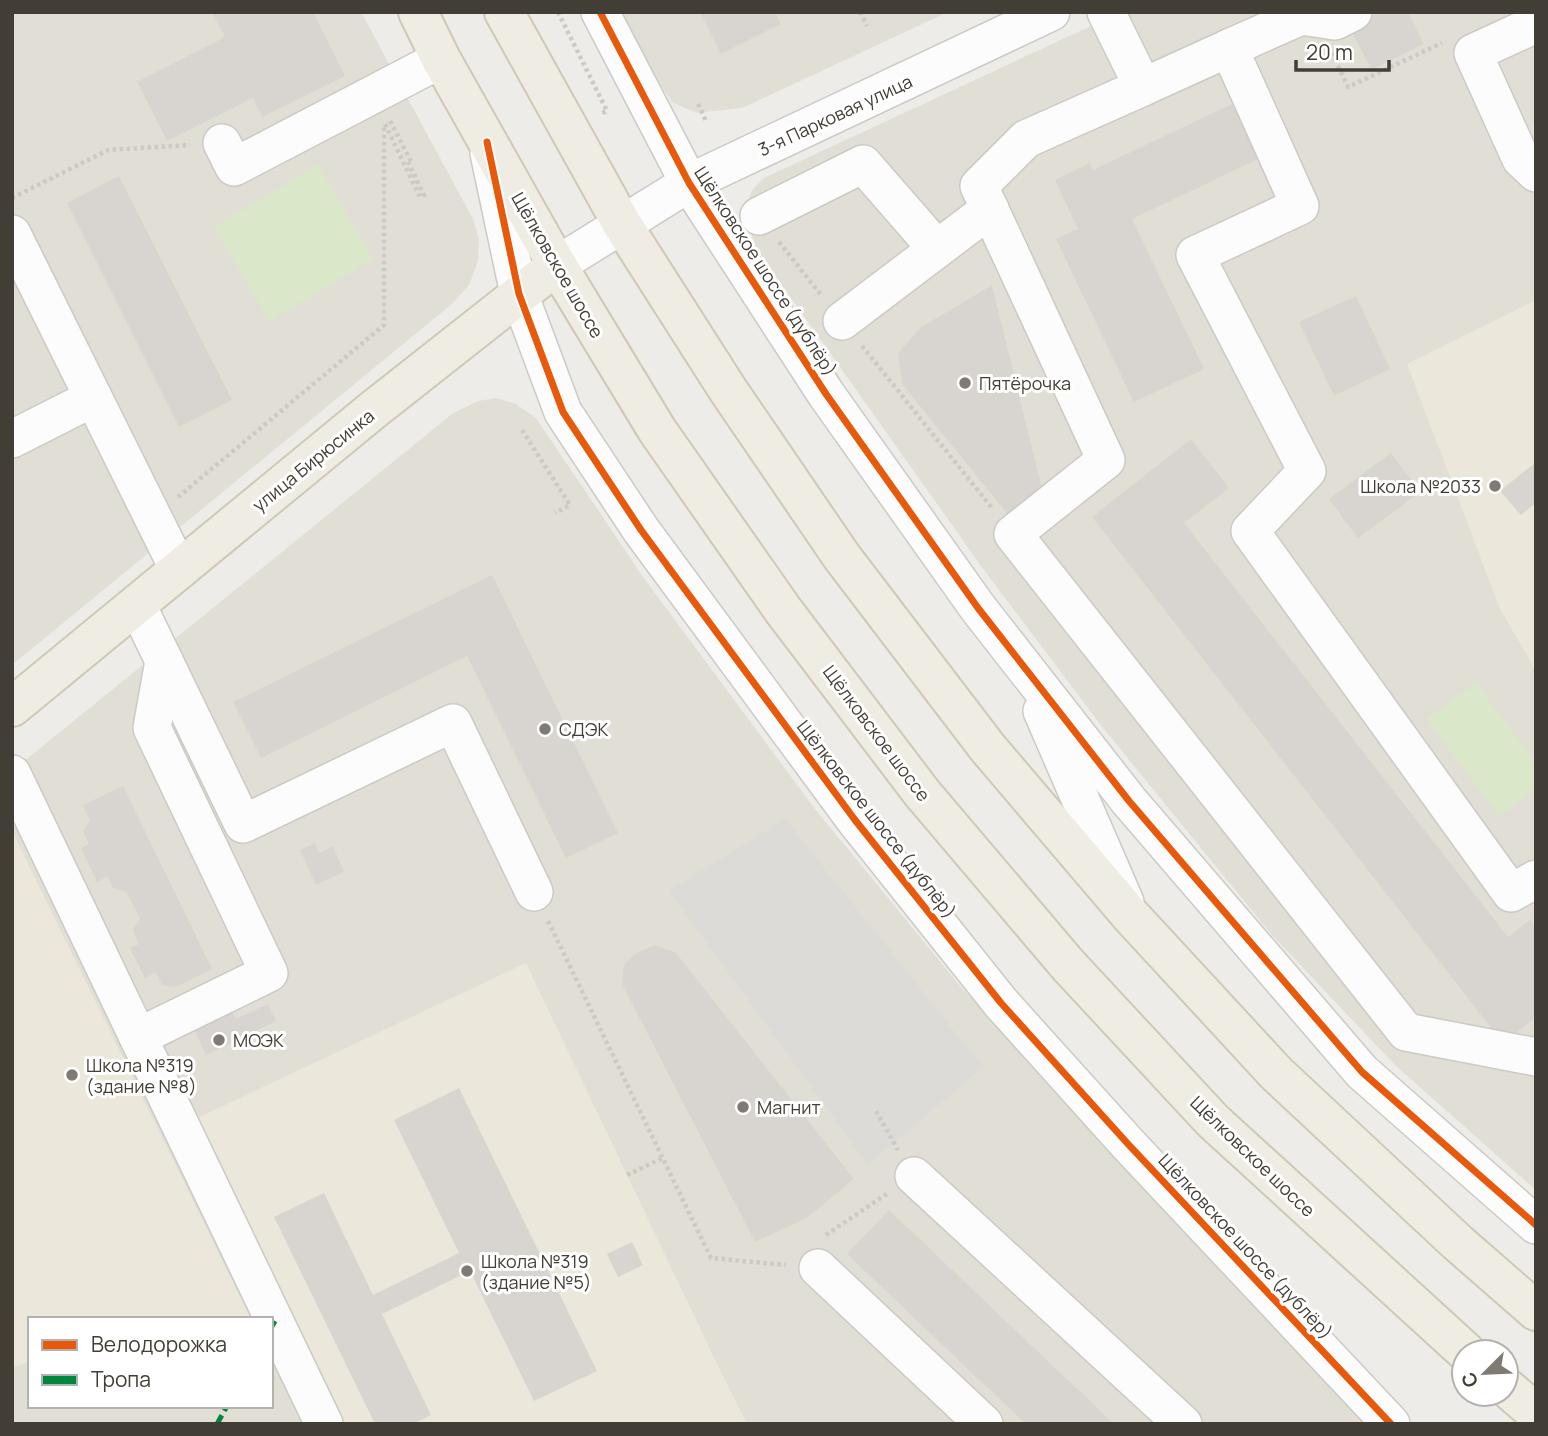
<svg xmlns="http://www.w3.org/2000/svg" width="1548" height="1436" font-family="Manrope,sans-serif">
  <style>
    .residential { fill: #e1ded5; fill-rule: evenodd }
    .education { fill: #ebe7da }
    .green { fill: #dae7c9 }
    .parking { fill: #dddbd8 }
    .building { fill: #d8d5d0 }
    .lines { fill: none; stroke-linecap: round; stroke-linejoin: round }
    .minor-casing { stroke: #cccac5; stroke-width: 40 }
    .major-casing { stroke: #cfc8b6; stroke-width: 42 }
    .path { stroke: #cccac6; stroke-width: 4.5; stroke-dasharray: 3.5 3.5; stroke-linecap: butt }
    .minor { stroke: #fcfcfc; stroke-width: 37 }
    .major { stroke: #efece3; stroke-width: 38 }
    .quiet { stroke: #00873e; stroke-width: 5; stroke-dasharray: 10 5; stroke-linecap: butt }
    .cycleway-casing { stroke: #fff; stroke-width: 11 }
    .cycleway { stroke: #e8590c; stroke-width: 7 }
    .poi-dot { fill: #7f7b74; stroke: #fff; stroke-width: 2.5 }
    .labels { text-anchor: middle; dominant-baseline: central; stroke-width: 6; stroke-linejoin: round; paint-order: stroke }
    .street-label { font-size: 18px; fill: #433e35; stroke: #fff }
    .poi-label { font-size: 18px; fill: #433e35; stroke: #fff; text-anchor: start }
  </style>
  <rect width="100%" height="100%" fill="#eeece8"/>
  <g class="residential">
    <path d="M12,12H361L473,219L479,240L478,261L469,285L452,304L12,665Z"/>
    <path d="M621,12H948L742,108L696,113L672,102L651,71Z"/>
    <path d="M1121,12H1536V1190L1395,1065L1271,934L1100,724L981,566L755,247L748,223L747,206L752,190L764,178Z"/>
    <path d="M496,398L516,404L536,418L643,577L815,809L961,987L1369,1424H12V771L452,414L478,401ZM30,1319H271V1406H30Z"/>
  </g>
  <g class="education">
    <path d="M1536,300V671L1500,609L1407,364Z"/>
    <path d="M12,831L251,1319H30V1364L25,1363L12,1368Z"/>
    <path d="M526,963L719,1368L747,1424H336L189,1122Z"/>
  </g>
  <g class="green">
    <path d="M318,165L373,259L270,321L214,227Z"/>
    <path d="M1476,683L1536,763V789L1499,816L1427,719Z"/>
  </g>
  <path class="parking" d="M785,819L983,1067L868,1165L669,891Z"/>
  <g class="building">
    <path d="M212,12H313L345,76L262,117L253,98L167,141L137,82L225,37Z"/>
    <path d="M700,12H775L781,24L721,54Z"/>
    <path d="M1380,12H1408L1424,44L1371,70L1350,27Z"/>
    <path d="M1232,104L1258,159L1132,219L1204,369L1134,402L1056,239L1078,229L1055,180L1090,163L1093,170Z"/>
    <path d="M119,176L232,400L179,427L67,203Z"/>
    <path d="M992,285L1043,493L1011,518L902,384L898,353L920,328Z"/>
    <path d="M1356,296L1390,369L1334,396L1299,322Z"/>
    <path d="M1191,439L1229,488L1184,523L1508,937L1530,920L1536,928V1017L1503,1043L1092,517Z"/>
    <path d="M1391,453L1420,492L1358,538L1329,499Z"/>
    <path d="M1536,462V508L1533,505L1521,515L1500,491Z"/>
    <path d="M492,575L618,833L566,858L467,656L261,758L233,702Z"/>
    <path d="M123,786L212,969L176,987L162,985L156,972L145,978L130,948L139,944L133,930L140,918L126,892L113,888L108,876L97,882L81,848L89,844L83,831L90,821L83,805Z"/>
    <path d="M315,843L319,853L333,846L344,872L316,885L300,850Z"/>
    <path d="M655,945L676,953L854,1179L808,1217L755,1242L622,984L624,965L635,954Z"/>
    <path d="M268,1004L276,1021L206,1055L192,1024L230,1006L236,1019Z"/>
    <path d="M459,1088L597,1371L534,1401L470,1271L382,1314L431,1415L413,1424H375L274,1217L324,1193L373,1295L459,1253L394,1120Z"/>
    <path d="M889,1210L1114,1424H1026L847,1254Z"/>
    <path d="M632,1242L643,1265L618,1277L607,1254Z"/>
  </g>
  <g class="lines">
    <defs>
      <g id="minor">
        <path d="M600,12L689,183L826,394L978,608L1129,801L1362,1072L1536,1225"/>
        <path d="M1106,12L1143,87L1026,139L979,186L1106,460L1013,534L1406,1032L1536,1057"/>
        <path d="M1536,24L1473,53L1521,159L1536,173"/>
        <path d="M1229,48L1301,16L1335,21L1353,12"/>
        <path d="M1143,87L1229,48L1300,206L1195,255L1307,471L1250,531L1511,893L1536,879"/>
        <path d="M222,143L234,167L441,59"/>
        <path d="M489,153L519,294L563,412L641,530L855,820L1001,1003L1128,1144L1391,1424"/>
        <path d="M759,216L863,164L937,249"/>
        <path d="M12,234L179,570"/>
        <path d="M557,265L689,183L1051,12"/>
        <path d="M842,321L990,209"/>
        <path d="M12,439L93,398"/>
        <path d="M137,605L243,824L453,723L534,892"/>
        <path d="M1042,711L1125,902"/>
        <path d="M12,774L138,1037L269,973L152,728L164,661"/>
        <path d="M138,1037L324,1424"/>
        <path d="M914,1176L1183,1424"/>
        <path d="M818,1268L984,1424"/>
      </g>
      <g id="major">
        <path d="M418,12L441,59L557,265L657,430L783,610L922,793L1068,965L1213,1121L1466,1352"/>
        <path d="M504,12L622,224L728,390L842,557L987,747L1130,915L1276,1073L1457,1242L1536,1311"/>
        <path d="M12,707L373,410L557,265"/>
        <path d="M1506,1387L1536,1413"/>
      </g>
    </defs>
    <use href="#minor" class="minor-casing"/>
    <use href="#major" class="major-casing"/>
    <g class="path">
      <path d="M558,12L607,111L600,114"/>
      <path d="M860,12L867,26"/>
      <path d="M1332,53L1348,87L1442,43"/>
      <path d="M698,104L706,121"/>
      <path d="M390,121L411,161"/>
      <path d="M385,124L420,197L424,195L408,162"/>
      <path d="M12,198L108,150L190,145"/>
      <path d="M779,242L821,295"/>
      <path d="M862,346L992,508"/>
      <path d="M522,430L570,505L555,513"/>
      <path d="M178,497L384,325V126"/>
      <path d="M548,921L711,1258L786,1265"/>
      <path d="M876,1111L898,1150"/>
      <path d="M627,1175L663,1158"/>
      <path d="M826,1235L888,1193"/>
    </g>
    <use href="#minor" class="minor"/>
    <use href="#major" class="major"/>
    <g class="quiet">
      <path d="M271,1328L275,1321"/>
      <path d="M217,1424L227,1406"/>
    </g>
    <defs>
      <g id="cycleway">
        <path d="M600,12L689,183L826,394L978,608L1129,801L1362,1072L1536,1225"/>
        <path d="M487,142L519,294L563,412L641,530L855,820L1001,1003L1128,1144L1391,1424"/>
      </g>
    </defs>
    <use href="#cycleway" class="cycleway-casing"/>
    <use href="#cycleway" class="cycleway"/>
  </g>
  <g class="poi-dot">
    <circle cx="965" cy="383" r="7"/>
    <circle cx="1495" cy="486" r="7"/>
    <circle cx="545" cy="729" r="7"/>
    <circle cx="219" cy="1040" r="7"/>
    <circle cx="72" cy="1075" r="7"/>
    <circle cx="743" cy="1107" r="7"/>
    <circle cx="467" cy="1271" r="7"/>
  </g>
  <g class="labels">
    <g class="street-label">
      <text transform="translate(835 115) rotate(-25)">3-я Парковая улица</text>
      <text transform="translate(558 265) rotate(60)">Щёлковское шоссе</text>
      <text transform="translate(766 271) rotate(57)">Щёлковское шоссе (дублёр)</text>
      <text transform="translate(313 460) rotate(-39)">улица Бирюсинка</text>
      <text transform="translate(877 733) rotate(53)">Щёлковское шоссе</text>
      <text transform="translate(877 819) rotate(52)">Щёлковское шоссе (дублёр)</text>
      <text transform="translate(1253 1156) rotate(44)">Щёлковское шоссе</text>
      <text transform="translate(1246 1246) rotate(47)">Щёлковское шоссе (дублёр)</text>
    </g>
    <g class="poi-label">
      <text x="979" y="383">Пятёрочка</text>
      <text x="1481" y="486" text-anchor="end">Школа №2033</text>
      <text x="559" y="729">СДЭК</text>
      <text x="233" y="1040">МОЭК</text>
      <text x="86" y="1065">Школа №319<tspan x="86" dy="21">(здание №8)</tspan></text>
      <text x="757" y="1107">Магнит</text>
      <text x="481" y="1261">Школа №319<tspan x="481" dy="21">(здание №5)</tspan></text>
    </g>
  </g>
  <rect width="1548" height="1436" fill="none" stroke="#433e35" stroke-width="28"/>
  <rect x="28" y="1317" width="245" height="91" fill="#ffffff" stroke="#b4b2ae" stroke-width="2"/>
  <rect x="42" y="1340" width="35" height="10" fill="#e8590c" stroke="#b4b2ae" stroke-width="2"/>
  <text x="91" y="1352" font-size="21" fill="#433e35">Велодорожка</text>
  <rect x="42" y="1375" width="35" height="10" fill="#00873e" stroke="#b4b2ae" stroke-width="2"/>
  <text x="91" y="1387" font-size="21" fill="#433e35">Тропа</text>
  <g transform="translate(1485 1373) rotate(246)"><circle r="33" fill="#ffffff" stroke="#b4b2ae" stroke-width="2"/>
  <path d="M0-5L12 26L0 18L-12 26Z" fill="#7f7b74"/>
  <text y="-10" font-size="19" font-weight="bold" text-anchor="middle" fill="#433e35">С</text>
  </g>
  <path d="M1296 60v10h93v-10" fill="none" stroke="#433e35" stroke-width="3.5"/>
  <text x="1306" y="60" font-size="21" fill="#433e35" stroke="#ffffff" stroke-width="5" paint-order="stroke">20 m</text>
</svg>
